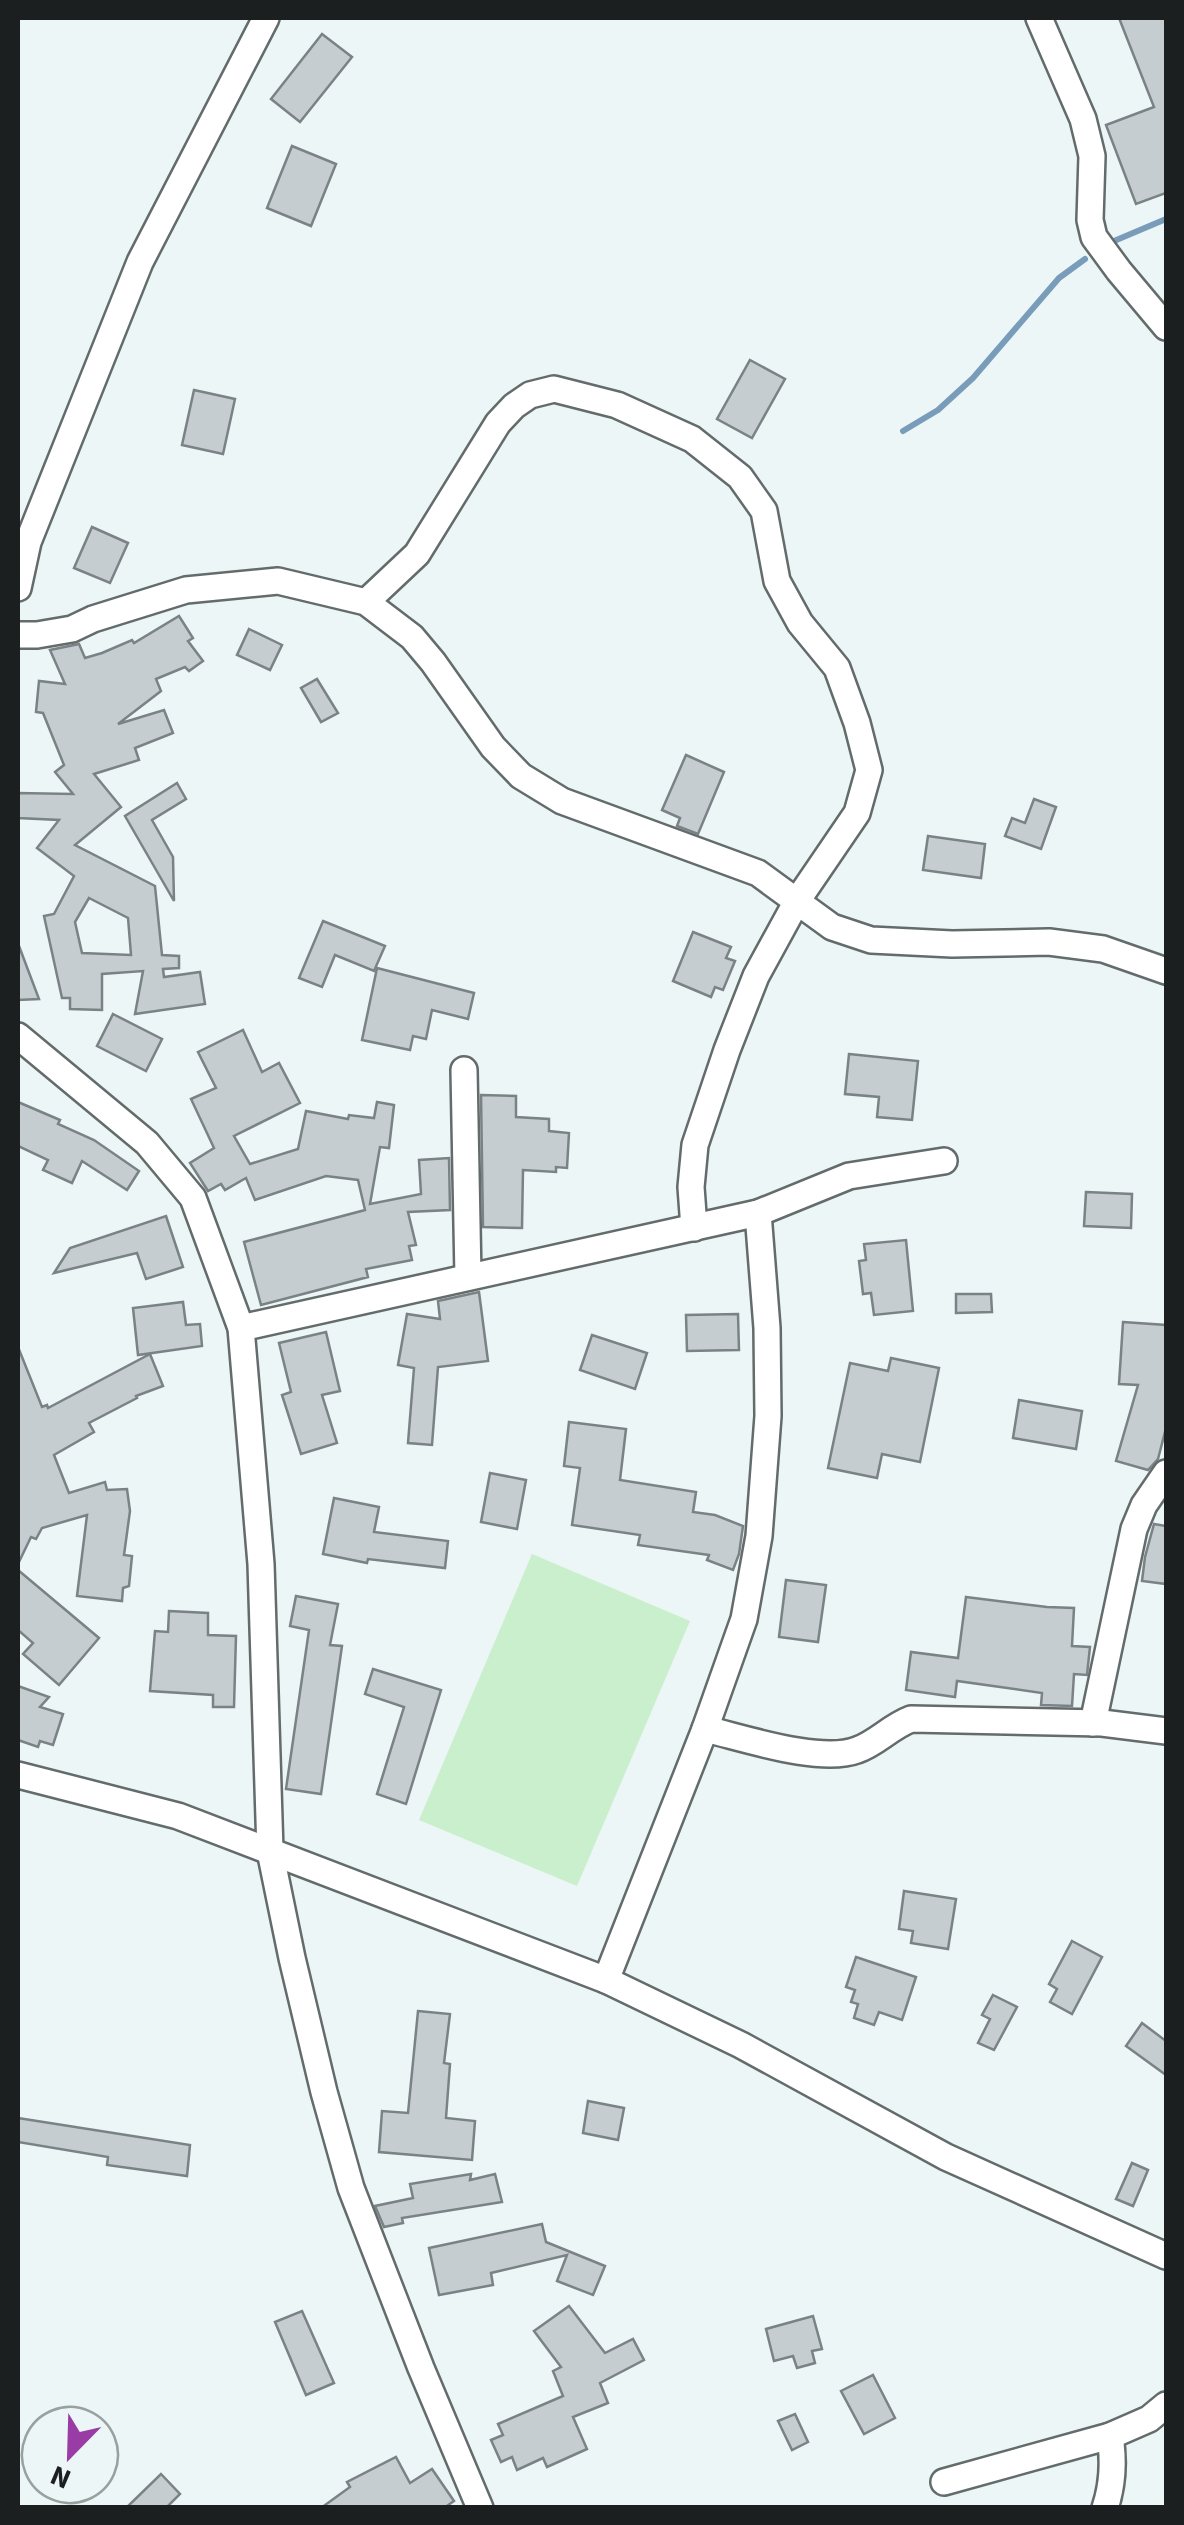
<svg xmlns="http://www.w3.org/2000/svg" width="1184" height="2525" font-family="'Source Sans 3',sans-serif">
  <style>
    .green { fill: #c9efcd }
    .lines { fill: none; stroke-linecap: round; stroke-linejoin: round }
    .stream { stroke: #7a9cbb; stroke-width: 6 }
    .building { fill: #c5cdd1; stroke: #7a8285; stroke-width: 2.5; fill-rule: evenodd }
    .minor-casing { stroke: #636b6b; stroke-width: 30 }
    .minor { stroke: #fff; stroke-width: 25 }
  </style>
  <rect width="100%" height="100%" fill="#ecf6f6"/>
  <path class="green" d="M532,1554L690,1621L577,1886L419,1820Z"/>
  <g class="lines">
    <g class="stream">
      <path d="M1114,241L1166,219"/>
      <path d="M903,431L938,410L973,378L1059,278L1085,259"/>
    </g>
  </g>
  <g class="building">
    <path d="M1119,18H1166V193L1136,204L1106,125L1154,107Z"/>
    <path d="M322,34L352,57L300,122L271,99Z"/>
    <path d="M292,146L336,164L311,226L267,208Z"/>
    <path d="M750,360L785,379L752,438L717,419Z"/>
    <path d="M194,390L235,399L223,454L182,445Z"/>
    <path d="M92,527L128,543L110,583L74,568Z"/>
    <path d="M179,616L193,638L188,641L203,661L189,671L185,667L156,679L161,691L118,724L164,710L173,733L135,748L139,760L94,774L121,807L75,845L155,886L162,955L179,956V968L163,969L164,977L200,972L205,1004L135,1014L143,971L102,974V1010L70,1009V998H62L44,916L54,914L74,876L37,848L59,820L18,818V793L73,794L55,772L64,765L43,713L36,712L39,681L65,684L50,650L79,644L85,658L102,653L132,640L134,643ZM89,898L128,918L131,955L82,953L75,922Z"/>
    <path d="M249,629L282,645L270,670L237,655Z"/>
    <path d="M317,679L338,713L321,722L301,688Z"/>
    <path d="M686,755L724,772L698,834L677,826L680,818L662,810Z"/>
    <path d="M177,783L186,799L152,820L173,857L174,901L125,816Z"/>
    <path d="M1034,799L1056,807L1041,849L1005,836L1012,818L1025,823Z"/>
    <path d="M928,836L985,844L981,878L923,870Z"/>
    <path d="M323,921L385,946L374,971L335,955L322,987L299,978Z"/>
    <path d="M693,932L731,947L726,958L735,961L723,990L715,987L711,997L673,981Z"/>
    <path d="M19,946L39,999L18,1000Z"/>
    <path d="M377,968L474,993L468,1019L432,1010L426,1039L413,1036L410,1050L362,1040Z"/>
    <path d="M113,1014L162,1039L146,1071L97,1046Z"/>
    <path d="M243,1030L262,1072L279,1063L300,1103L234,1136L250,1164L298,1149L306,1111L348,1119L349,1115L374,1118L377,1102L394,1105L389,1148L380,1147L370,1204L421,1194L419,1160L449,1158L450,1210L408,1212L416,1245L409,1246L412,1260L366,1269L368,1277L261,1305L244,1242L365,1210L358,1180L326,1176L255,1200L246,1178L225,1190L221,1184L208,1191L190,1163L214,1148L191,1099L216,1088L198,1052Z"/>
    <path d="M849,1054L918,1061L912,1120L877,1117L879,1097L845,1094Z"/>
    <path d="M481,1095L516,1096V1117L549,1119V1131L569,1133L567,1168L556,1167V1172L523,1170L522,1228L483,1227Z"/>
    <path d="M18,1102L60,1120L58,1124L94,1140L139,1171L127,1190L82,1161L72,1183L43,1170L48,1160L18,1146Z"/>
    <path d="M1086,1192L1132,1194L1131,1228L1084,1226Z"/>
    <path d="M166,1216L183,1267L146,1279L137,1253L54,1273L70,1248Z"/>
    <path d="M906,1240L913,1311L874,1315L871,1293L863,1294L859,1261L866,1260L864,1244Z"/>
    <path d="M479,1292L488,1361L438,1367L432,1445L408,1443L414,1368L398,1365L407,1314L440,1319L438,1301Z"/>
    <path d="M956,1294H991L992,1312L956,1313Z"/>
    <path d="M183,1302L186,1325L200,1324L202,1346L138,1355L133,1308Z"/>
    <path d="M738,1314L739,1350L687,1351L686,1315Z"/>
    <path d="M1123,1322L1166,1325V1428L1158,1459L1148,1470L1116,1461L1138,1385L1119,1384Z"/>
    <path d="M326,1332L340,1391L322,1395L337,1443L301,1454L282,1395L291,1392L279,1343Z"/>
    <path d="M592,1335L647,1353L635,1389L580,1370Z"/>
    <path d="M18,1347L42,1407L47,1405L48,1408L150,1354L163,1386L136,1396L137,1398L89,1423L94,1432L54,1455L69,1493L105,1482L107,1490L127,1489L130,1511L124,1555L132,1556L129,1586L123,1588L122,1601L77,1596L87,1515L42,1528L36,1539L31,1537L18,1564Z"/>
    <path d="M891,1358L939,1368L920,1462L882,1454L877,1478L828,1468L850,1363L888,1371Z"/>
    <path d="M1019,1400L1082,1411L1076,1449L1013,1438Z"/>
    <path d="M569,1422L626,1429L620,1480L696,1492L693,1512L715,1515L743,1526L739,1554L733,1570L707,1560L709,1555L638,1545L640,1535L572,1525L580,1468L564,1466Z"/>
    <path d="M490,1473L526,1480L517,1529L481,1522Z"/>
    <path d="M334,1498L379,1507L374,1532L448,1541L445,1568L368,1559L367,1563L323,1554Z"/>
    <path d="M1154,1524L1166,1526V1584L1142,1581L1145,1557Z"/>
    <path d="M18,1570L99,1638L59,1685L23,1654L33,1643L18,1630Z"/>
    <path d="M786,1580L826,1585L818,1642L779,1637Z"/>
    <path d="M296,1596L338,1604L330,1645L342,1646L321,1794L286,1789L309,1630L290,1626Z"/>
    <path d="M966,1597L1047,1607L1074,1608L1072,1646L1090,1647L1087,1675L1074,1674L1072,1706L1041,1705L1042,1693L957,1681L955,1697L906,1690L911,1652L958,1658Z"/>
    <path d="M169,1611L208,1613V1635L236,1636L234,1707H213V1695L150,1691L155,1631L168,1632Z"/>
    <path d="M373,1669L441,1690L406,1804L377,1794L404,1707L365,1694Z"/>
    <path d="M18,1686L49,1697L40,1707L63,1714L53,1745L40,1741L38,1747L18,1740Z"/>
    <path d="M904,1891L956,1899L948,1949L911,1943L913,1931L899,1929Z"/>
    <path d="M1072,1941L1102,1957L1072,2014L1050,2002L1057,1989L1049,1984Z"/>
    <path d="M856,1957L916,1977L902,2020L879,2012L874,2025L854,2018L858,2004L851,2002L855,1990L846,1987Z"/>
    <path d="M993,1995L1017,2007L994,2050L978,2043L990,2019L982,2015Z"/>
    <path d="M418,2011L450,2014L444,2063L450,2064L446,2118L475,2121L472,2160L379,2152L382,2111L408,2113Z"/>
    <path d="M1142,2023L1166,2041V2075L1126,2046Z"/>
    <path d="M588,2101L624,2108L618,2140L583,2133Z"/>
    <path d="M18,2118L190,2145L187,2176L107,2165L108,2157L18,2142Z"/>
    <path d="M1132,2163L1148,2170L1133,2206L1116,2199Z"/>
    <path d="M471,2174L470,2180L495,2174L502,2202L402,2218L403,2223L384,2227L375,2206L413,2198L410,2184Z"/>
    <path d="M542,2224L546,2242L605,2266L593,2295L557,2281L567,2255L491,2273L493,2285L439,2295L429,2248Z"/>
    <path d="M569,2306L605,2353L633,2339L644,2360L600,2383L608,2403L573,2417L587,2449L547,2467L543,2458L517,2470L512,2457L501,2462L491,2440L503,2435L498,2424L563,2396L553,2371L561,2367L534,2331Z"/>
    <path d="M302,2311L334,2383L306,2395L275,2322Z"/>
    <path d="M813,2316L822,2349L812,2351L815,2363L797,2368L793,2356L774,2361L766,2329Z"/>
    <path d="M873,2375L895,2418L864,2434L841,2391Z"/>
    <path d="M795,2414L808,2442L792,2450L778,2421Z"/>
    <path d="M396,2457L410,2483L432,2469L454,2501L444,2508H321L350,2487L347,2482Z"/>
    <path d="M161,2474L180,2494L166,2508H126Z"/>
  </g>
  <g class="lines">
    <defs>
      <g id="minor">
        <path d="M1039,18L1083,119L1092,156L1090,220L1094,237L1119,271L1166,327"/>
        <path d="M18,588L28,542L140,262L266,18"/>
        <path d="M366,602L417,554L498,423L514,406L530,395L554,389L617,405L692,439L740,477L764,511L777,581L800,623L837,668L857,723L869,770L857,813L797,901L756,976L727,1050L695,1145L691,1187L694,1228"/>
        <path d="M18,635H37L72,629L93,619L186,590L278,581L366,602L412,637L433,662L493,747L521,776L562,801L758,873L832,927L871,940L952,944L1049,942L1103,949L1166,971"/>
        <path d="M18,1036L147,1143L193,1198L241,1328L261,1564L270,1851L292,1958L324,2092L351,2188L421,2368L480,2508"/>
        <path d="M464,1070L468,1277"/>
        <path d="M241,1328L758,1213L849,1176L944,1161"/>
        <path d="M1093,1723L1134,1529L1144,1505L1166,1473"/>
        <path d="M705,1729C744,1738 820,1764 857,1750C877,1743 890,1727 911,1719L1102,1723L1166,1731"/>
        <path d="M18,1775L178,1816L606,1980L741,2045L946,2157L1166,2256"/>
        <path d="M606,1980L705,1729L744,1619L759,1536L768,1416L767,1328L758,1213"/>
        <path d="M944,2482L1110,2436L1149,2419L1166,2405"/>
        <path d="M1105,2508C1113,2484 1114,2461 1110,2436"/>
      </g>
    </defs>
    <use href="#minor" class="minor-casing"/>
    <use href="#minor" class="minor"/>
  </g>
  <rect width="1184" height="2525" fill="none" stroke="#1b1f1f" stroke-width="40"/>
  <g transform="translate(70 2455) rotate(203)"><circle r="48" fill="#ecf6f6" stroke="#98a0a0" stroke-width="2.5"/>
  <path d="M0-8L18 38L0 25L-18 38Z" fill="#9a3ca5"/>
  <text y="-15" font-size="28" font-weight="bold" text-anchor="middle" fill="#1b1f1f">N</text>
  </g>
</svg>
